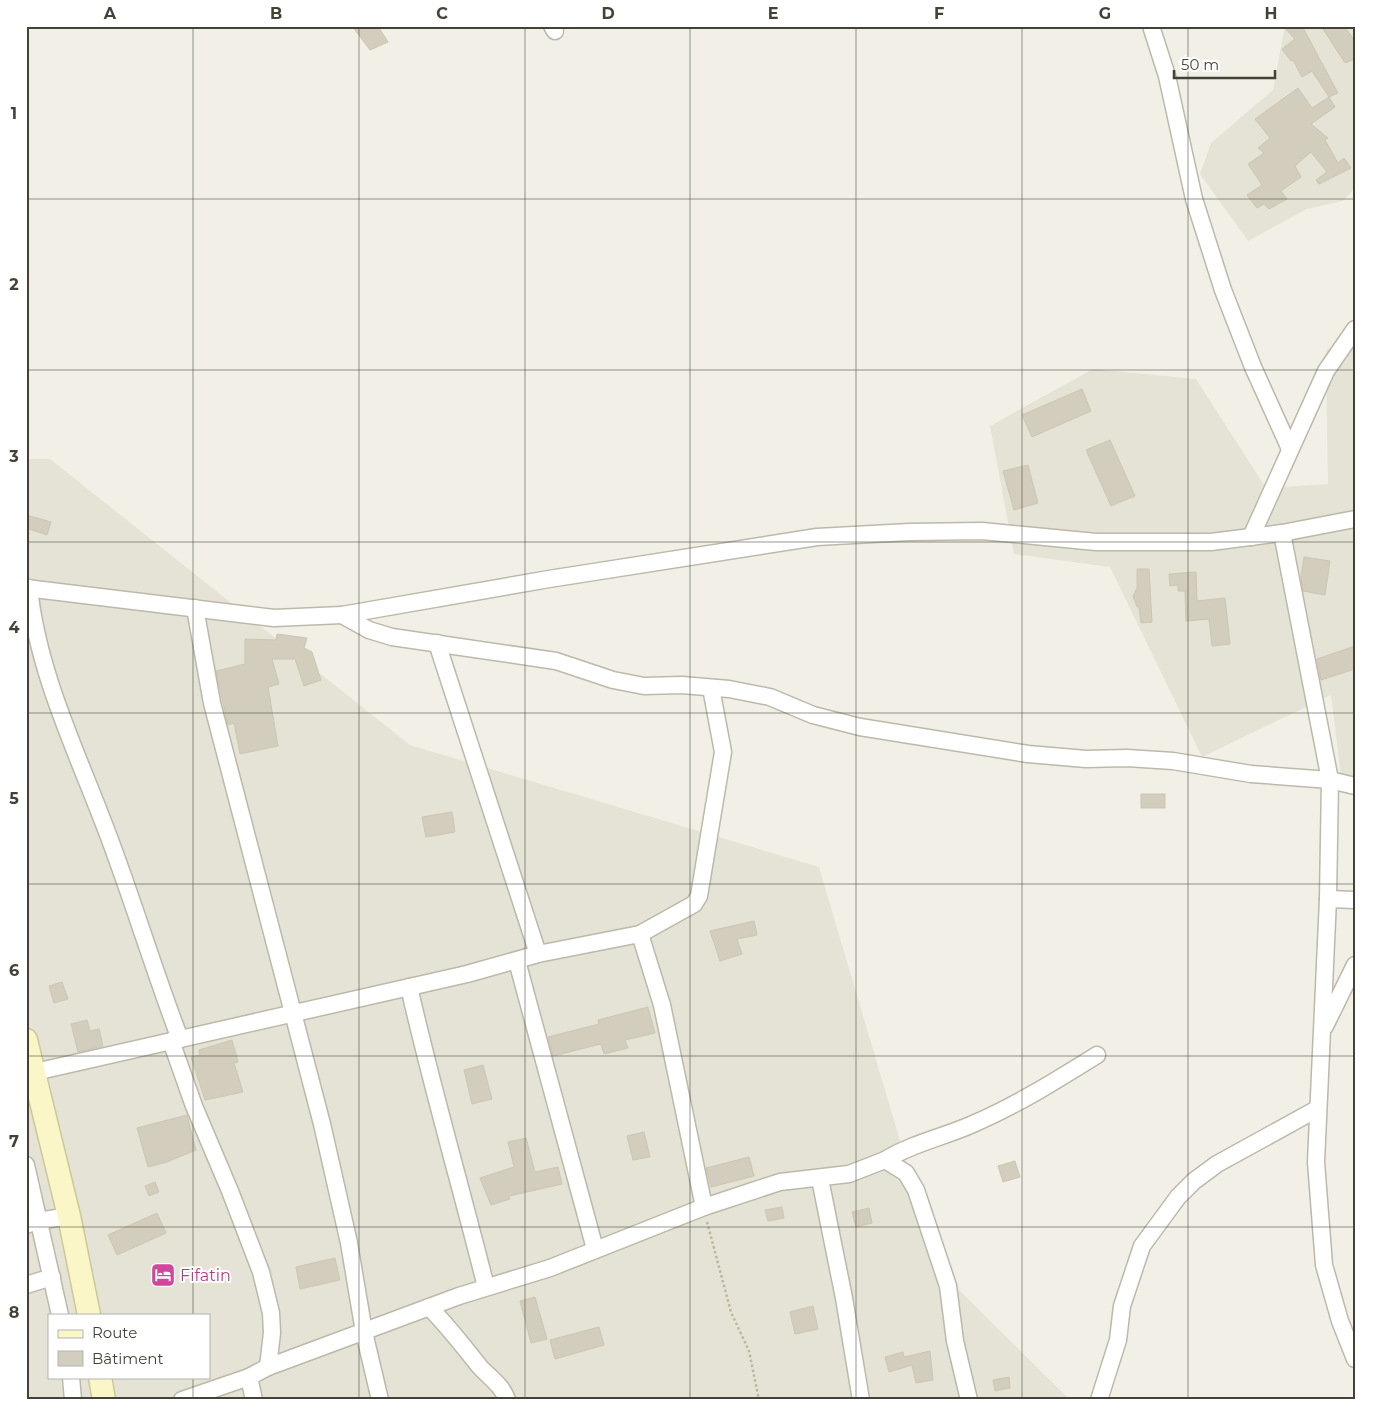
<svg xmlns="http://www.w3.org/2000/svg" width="1381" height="1426" font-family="Montserrat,sans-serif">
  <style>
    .residential { fill: #e5e3d5; fill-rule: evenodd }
    .building { fill: #d2cdbd; stroke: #ccc6b1 }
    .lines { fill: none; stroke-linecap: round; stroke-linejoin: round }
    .street-casing { stroke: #bcb9aa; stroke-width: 19 }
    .secondary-casing { stroke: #cec899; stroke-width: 25 }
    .path { stroke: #bdb79c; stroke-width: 2.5; stroke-dasharray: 2.5 2.5; stroke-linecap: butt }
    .street { stroke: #fff; stroke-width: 16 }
    .secondary { stroke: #faf6c8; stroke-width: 22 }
    .grid { fill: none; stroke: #444136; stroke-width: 1; stroke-opacity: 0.55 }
    .labels { text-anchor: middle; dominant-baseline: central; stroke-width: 4; stroke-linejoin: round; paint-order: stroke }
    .hotel-label { font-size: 16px; fill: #b23c85; stroke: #fff; text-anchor: start }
    .neatline { fill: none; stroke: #444136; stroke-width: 2 }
    .grid-label { font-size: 16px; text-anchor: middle; font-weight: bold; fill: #444136 }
  </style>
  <rect width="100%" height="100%" fill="#f2f0e6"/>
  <g class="residential">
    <path d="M1285,26H1355V188L1343,201L1307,209L1248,241L1200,174L1211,143L1273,90Z"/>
    <path d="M1355,336V787L1342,785L1331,695L1202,757L1110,567L1014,554L990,426L1093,369L1196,379L1266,488L1328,484L1326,350Z"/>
    <path d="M26,459H50L410,745L819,867L938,1269L1070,1400H26ZM49,1315H209V1377H49Z"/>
  </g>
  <g class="building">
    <path d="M352,26H378L388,42L370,50Z"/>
    <path d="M1283,26H1302L1338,93L1329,97L1312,71L1302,77L1293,60L1291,61L1282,49L1295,39Z"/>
    <path d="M1321,26H1344L1355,41V59L1345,63Z"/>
    <path d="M1298,88L1312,108L1329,97L1335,107L1311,124L1328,138L1325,140L1338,163L1344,158L1351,168L1319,184L1316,180L1327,172L1311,152L1295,166L1301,177L1281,191L1287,199L1269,209L1264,204L1257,208L1247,195L1262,185L1248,164L1264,153L1258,148L1270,138L1255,119Z"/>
    <path d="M1082,389L1091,411L1032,437L1022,415Z"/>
    <path d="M1110,440L1135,496L1111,506L1086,450Z"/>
    <path d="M1028,465L1038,503L1014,510L1003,471Z"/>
    <path d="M26,515L51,522L47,535L26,528Z"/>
    <path d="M1304,557L1330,561L1325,595L1303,591L1301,577Z"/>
    <path d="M1137,569H1149L1152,622L1141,623L1139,607H1137L1133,596L1137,588Z"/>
    <path d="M1196,572L1197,601L1225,598L1230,644L1212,646L1209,619L1186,621L1185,591H1178V585L1170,586L1169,574Z"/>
    <path d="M277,634L307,638L304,648L312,652L321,680L304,686L295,659H272L279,684L268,687L278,746L240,754L234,723L228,725L216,671L245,664V639L276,640Z"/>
    <path d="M1355,646V669L1321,680L1317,659Z"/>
    <rect x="1141" y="794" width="24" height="14"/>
    <path d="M452,812L455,832L426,837L422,817Z"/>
    <path d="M754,921L757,935L737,939L742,954L720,961L710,931Z"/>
    <path d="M62,982L68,999L54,1003L49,986Z"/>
    <path d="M648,1007L655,1033L625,1040L628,1048L604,1054L601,1044L553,1056L548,1037L599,1024L598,1020Z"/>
    <path d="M87,1020L90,1031L99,1029L103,1046L78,1052L71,1024Z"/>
    <path d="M232,1040L238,1062L234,1063L243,1092L205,1100L191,1057L200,1055L199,1050Z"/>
    <path d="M483,1065L492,1099L472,1104L464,1070Z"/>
    <path d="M187,1115L196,1150L167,1162L148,1167L137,1128Z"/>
    <path d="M644,1132L650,1157L633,1160L627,1136Z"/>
    <path d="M526,1138L535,1172L558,1167L562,1184L509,1196L510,1199L491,1205L480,1178L514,1167L508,1142Z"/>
    <path d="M749,1157L754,1176L711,1187L706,1168Z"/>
    <path d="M1015,1161L1020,1177L1003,1182L998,1166Z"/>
    <path d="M155,1182L159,1192L149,1196L145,1186Z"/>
    <path d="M782,1207L784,1218L768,1221L765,1210Z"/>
    <path d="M869,1208L872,1223L856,1227L852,1212Z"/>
    <path d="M157,1213L166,1233L117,1255L108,1235Z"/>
    <path d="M335,1258L340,1280L300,1289L296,1267Z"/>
    <path d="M535,1297L547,1339L531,1343L520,1301Z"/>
    <path d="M813,1306L818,1329L795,1334L790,1312Z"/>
    <path d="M599,1327L604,1345L555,1359L550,1340Z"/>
    <path d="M930,1351L933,1380L916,1383L912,1365L889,1372L885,1357L903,1352L904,1357Z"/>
    <path d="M1009,1377L1010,1388L995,1391L993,1380Z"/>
  </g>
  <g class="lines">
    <defs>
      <g id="street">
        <path d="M552,26L555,31"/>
        <path d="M1151,26L1167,76L1194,199L1223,290L1253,367L1290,449"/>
        <path d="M1282,533L1330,780L1355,786"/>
        <path d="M1251,537L1326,371L1355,329"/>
        <path d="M26,588L274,618L342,615L549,579L817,537L909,532L982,531L1096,542H1211L1282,533L1355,519"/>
        <path d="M29,588C38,674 77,752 107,832C133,900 154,971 180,1039"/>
        <path d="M195,608L212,703L322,1124L349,1243L364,1332L380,1400"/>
        <path d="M342,615L369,630L392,637L556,661L613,680L644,686L682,685L729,689L770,697L813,715L860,727L1028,754L1086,759L1127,758L1173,761L1251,774L1330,780L1328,899L1316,1162L1324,1265L1340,1321L1355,1359"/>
        <path d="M437,643L538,954"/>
        <path d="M1328,899L1355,900"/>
        <path d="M640,934L662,1005L704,1207"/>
        <path d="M517,961L595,1249"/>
        <path d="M409,987C432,1088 461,1187 486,1287"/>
        <path d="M1325,1026L1355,965"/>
        <path d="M171,1041L194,1106L230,1191L261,1272L271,1313L272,1333L268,1367"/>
        <path d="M35,1072L467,974L538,954L640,934L694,904L699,896L723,752L711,688"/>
        <path d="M885,1160C913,1143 944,1137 973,1124C1017,1105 1057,1080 1097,1055"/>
        <path d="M26,1165L60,1315"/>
        <path d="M820,1179L844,1298L861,1400"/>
        <path d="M26,1225L38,1221L69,1216"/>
        <path d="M26,1285L52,1277"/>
        <path d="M429,1307C448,1326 463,1346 480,1367C489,1377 503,1386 507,1400"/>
        <path d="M71,1377L73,1400"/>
        <path d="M249,1377L254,1400"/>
        <path d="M182,1400L249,1377L268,1367L459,1296L550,1268L704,1207L780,1182L849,1174L885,1160L906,1173L916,1190L948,1286L955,1341L969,1400"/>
        <path d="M1099,1400L1118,1340L1122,1306L1142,1246L1178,1197L1194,1181L1217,1164L1317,1109"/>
      </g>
      <g id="secondary">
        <path d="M26,1040L69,1216L89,1315"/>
        <path d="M100,1377L104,1400"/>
      </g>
    </defs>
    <use href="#street" class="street-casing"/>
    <use href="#secondary" class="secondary-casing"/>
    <path class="path" d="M707,1222L731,1312L749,1351L759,1400"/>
    <use href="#street" class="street"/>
    <use href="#secondary" class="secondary"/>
  </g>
  <path class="grid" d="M193,26V1315M359,26V1400M525,26V1400M690,26V1400M856,26V1400M1022,26V1400M1188,26V1400M26,199H1355M26,370H1355M26,542H1355M26,713H1355M26,884H1355M26,1056H1355M26,1227H1355M193,1377V1400"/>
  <defs>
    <symbol id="hotel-square" viewBox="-11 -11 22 22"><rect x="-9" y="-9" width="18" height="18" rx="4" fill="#d1479c" stroke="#fff"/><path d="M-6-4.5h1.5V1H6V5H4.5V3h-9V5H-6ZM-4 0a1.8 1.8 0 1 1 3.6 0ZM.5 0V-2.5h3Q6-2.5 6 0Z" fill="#fff"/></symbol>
  </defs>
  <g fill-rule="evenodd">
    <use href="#hotel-square" x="149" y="1261" width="28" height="28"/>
  </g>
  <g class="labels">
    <g class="hotel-label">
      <text x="180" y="1275">Fifatin</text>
    </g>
  </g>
  <rect width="1381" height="1426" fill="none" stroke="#ffffff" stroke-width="55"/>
  <rect x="48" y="1314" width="162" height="65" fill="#ffffff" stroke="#b4b3af"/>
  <rect x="58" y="1330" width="25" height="8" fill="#faf6c8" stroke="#b4b3af"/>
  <text x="92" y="1338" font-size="15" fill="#444136">Route</text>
  <rect x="58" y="1351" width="25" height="15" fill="#d2cdbd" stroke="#b4b3af"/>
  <text x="92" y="1364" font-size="15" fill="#444136">Bâtiment</text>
  <path d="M1174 70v8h101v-8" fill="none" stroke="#444136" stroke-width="2.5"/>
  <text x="1181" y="70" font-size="15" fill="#444136" stroke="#ffffff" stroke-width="4" paint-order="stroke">50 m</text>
  <rect x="28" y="28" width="1326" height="1370" class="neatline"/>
  <g class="grid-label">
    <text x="110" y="19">A</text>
    <text x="276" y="19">B</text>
    <text x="442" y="19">C</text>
    <text x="608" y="19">D</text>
    <text x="773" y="19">E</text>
    <text x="939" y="19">F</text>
    <text x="1105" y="19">G</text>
    <text x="1271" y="19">H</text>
    <text x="14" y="119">1</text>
    <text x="14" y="290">2</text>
    <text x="14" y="462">3</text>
    <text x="14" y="633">4</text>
    <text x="14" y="804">5</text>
    <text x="14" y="976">6</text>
    <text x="14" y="1147">7</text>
    <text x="14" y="1318">8</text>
  </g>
</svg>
